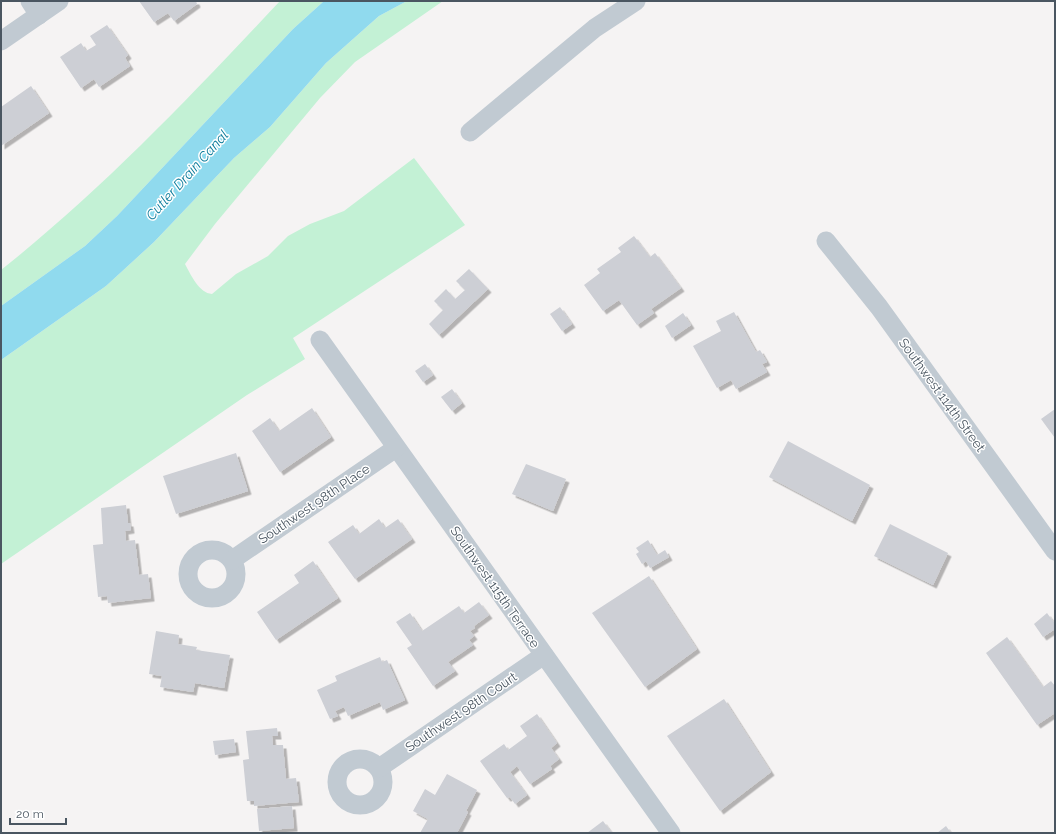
<svg xmlns="http://www.w3.org/2000/svg" width="1056" height="834" font-family="Raleway,sans-serif">
  <style>
    .green { fill: #c3f1d5 }
    .water { fill: #90daee }
    .building { fill: #cdcfd5; filter: url(#shadow) }
    .lines { fill: none; stroke-linecap: round; stroke-linejoin: round }
    .minor { stroke: #c1cad2; stroke-width: 19 }
    .labels { text-anchor: middle; dominant-baseline: central; stroke-width: 3; stroke-linejoin: round; paint-order: stroke }
    .street-label { font-size: 13px; fill: #4a5661; stroke: #fff }
    .water-label { font-size: 14px; font-style: italic; fill: #0c7c9b; stroke: #fff }
  </style>
  <defs>
    <filter id="shadow"><feDropShadow dx="3.5" dy="3.5" stdDeviation="0" flood-color="#0004"/></filter>
  </defs>
  <rect width="100%" height="100%" fill="#f5f3f3"/>
  <g class="green">
    <path d="M280,1H324L293,29L117,216L85,246L1,306V270C102,190 192,95 280,1Z"/>
    <path d="M407,1H443L355,62L320,98L215,224L185,264C191,275 199,293 212,294L236,274L268,256L288,236L310,224L344,211L414,158L465,225L293,338L305,359L247,395L1,564V360L106,286L154,242L234,158L270,127L326,63L379,16Z"/>
  </g>
  <path class="water" d="M324,1H407L379,16L326,63L270,127L234,158L154,242L106,286L1,360V306L85,246L117,216L293,29Z"/>
  <g class="building">
    <path d="M139,1H196L197,4L174,21L168,13L154,22Z"/>
    <path d="M107,25L128,55L125,58L130,66L99,87L94,79L81,88L60,57L81,43L86,51L96,45L90,36Z"/>
    <path d="M31,86L49,113L1,146V107Z"/>
    <path d="M634,236L650,257L655,253L681,288L651,309L654,313L637,325L619,300L603,311L584,285L600,273L597,269L621,252L618,248Z"/>
    <path d="M469,269L488,289L439,335L429,324L443,310L434,301L446,289L455,299L465,290L456,281Z"/>
    <path d="M560,307L572,324L562,331L550,314Z"/>
    <path d="M734,312L756,352L760,350L767,362L762,364L767,372L736,389L731,380L717,388L693,346L721,331L716,321Z"/>
    <path d="M683,313L691,325L672,338L665,326Z"/>
    <path d="M425,364L433,375L423,382L415,371Z"/>
    <path d="M452,389L462,403L452,411L441,397Z"/>
    <path d="M312,408L331,437L280,472L252,431L270,418L279,431Z"/>
    <path d="M1055,409V438L1041,419Z"/>
    <path d="M788,441L870,485L852,521L769,477Z"/>
    <path d="M236,453L248,491L176,514L163,476Z"/>
    <path d="M526,464L566,479L553,511L512,494Z"/>
    <path d="M126,505L128,523H130L131,530L125,531L126,541L135,540L139,575L148,574L151,598L108,603L107,596L98,597L93,545L103,544L101,508Z"/>
    <path d="M379,519L385,528L398,519L412,539L355,579L328,542L353,525L359,534Z"/>
    <path d="M890,524L948,553L933,585L874,556Z"/>
    <path d="M648,540L657,555L665,550L669,557L650,568L646,561L642,564L636,554L639,552L636,548Z"/>
    <path d="M313,561L338,598L276,640L257,612L299,583L294,575Z"/>
    <path d="M649,576L697,649L645,687L592,613Z"/>
    <path d="M479,602L489,615L474,626L475,628L470,631L474,636L469,640L473,645L448,662L455,671L433,686L407,648L412,645L396,622L410,613L422,631L459,606L464,613Z"/>
    <path d="M1047,613L1055,624V629L1043,637L1034,624Z"/>
    <path d="M156,631L179,635L178,644L197,647L196,650L230,655L224,688L195,683L193,692L160,687L162,676L149,674Z"/>
    <path d="M1007,637L1043,687L1051,681L1055,686V713L1037,725L986,653Z"/>
    <path d="M380,657L382,662L387,660L405,700L383,710L380,702L348,716L344,707L335,711L338,716L330,719L317,690L337,681L335,676Z"/>
    <path d="M724,699L771,772L720,811L667,736Z"/>
    <path d="M537,714L557,743L551,748L559,759L550,766L552,769L530,784L517,766L510,772L527,795L515,804L510,797L507,798L480,761L504,744L508,750L527,736L520,726Z"/>
    <path d="M277,728L278,736H272L273,745H283L286,779L296,778L299,802L254,806V801H247L243,760L249,759L246,731Z"/>
    <path d="M234,739L236,752L215,755L213,741Z"/>
    <path d="M447,774L477,790L466,811L468,812L457,833H420L428,819L413,811L425,789L435,795Z"/>
    <path d="M292,806L294,828L259,831L257,809Z"/>
    <path d="M603,821L612,833H587Z"/>
    <path d="M946,826L951,833H937Z"/>
  </g>
  <g class="lines">
    <g class="minor">
      <path d="M30,1L39,15"/>
      <path d="M1,41L59,1"/>
      <path d="M470,132L595,28L636,1"/>
      <path d="M826,241L879,307L1055,551"/>
      <path d="M320,340L671,833"/>
      <circle cx="212" cy="574" r="24"/>
      <path d="M232,560L396,448"/>
      <circle cx="360" cy="782" r="23"/>
      <path d="M379,768L544,655"/>
    </g>
  </g>
  <g class="labels">
    <g class="street-label">
      <text transform="translate(942 395) rotate(54)">Southwest 114th Street</text>
      <text transform="translate(314 504) rotate(-34)">Southwest 98th Place</text>
      <text transform="translate(495 587) rotate(55)">Southwest 115th Terrace</text>
      <text transform="translate(461 712) rotate(-34)">Southwest 98th Court</text>
    </g>
    <g class="water-label">
      <text transform="translate(187 175) rotate(-48)">Cutler Drain Canal</text>
    </g>
  </g>
  <rect width="1056" height="834" fill="none" stroke="#4a5661" stroke-width="4"/>
  <path d="M10 818v6h56v-6" fill="none" stroke="#4a5661" stroke-width="2"/>
  <text x="16" y="818" font-size="12" fill="#4a5661" stroke="#ffffff" stroke-width="3" paint-order="stroke">20 m</text>
</svg>
